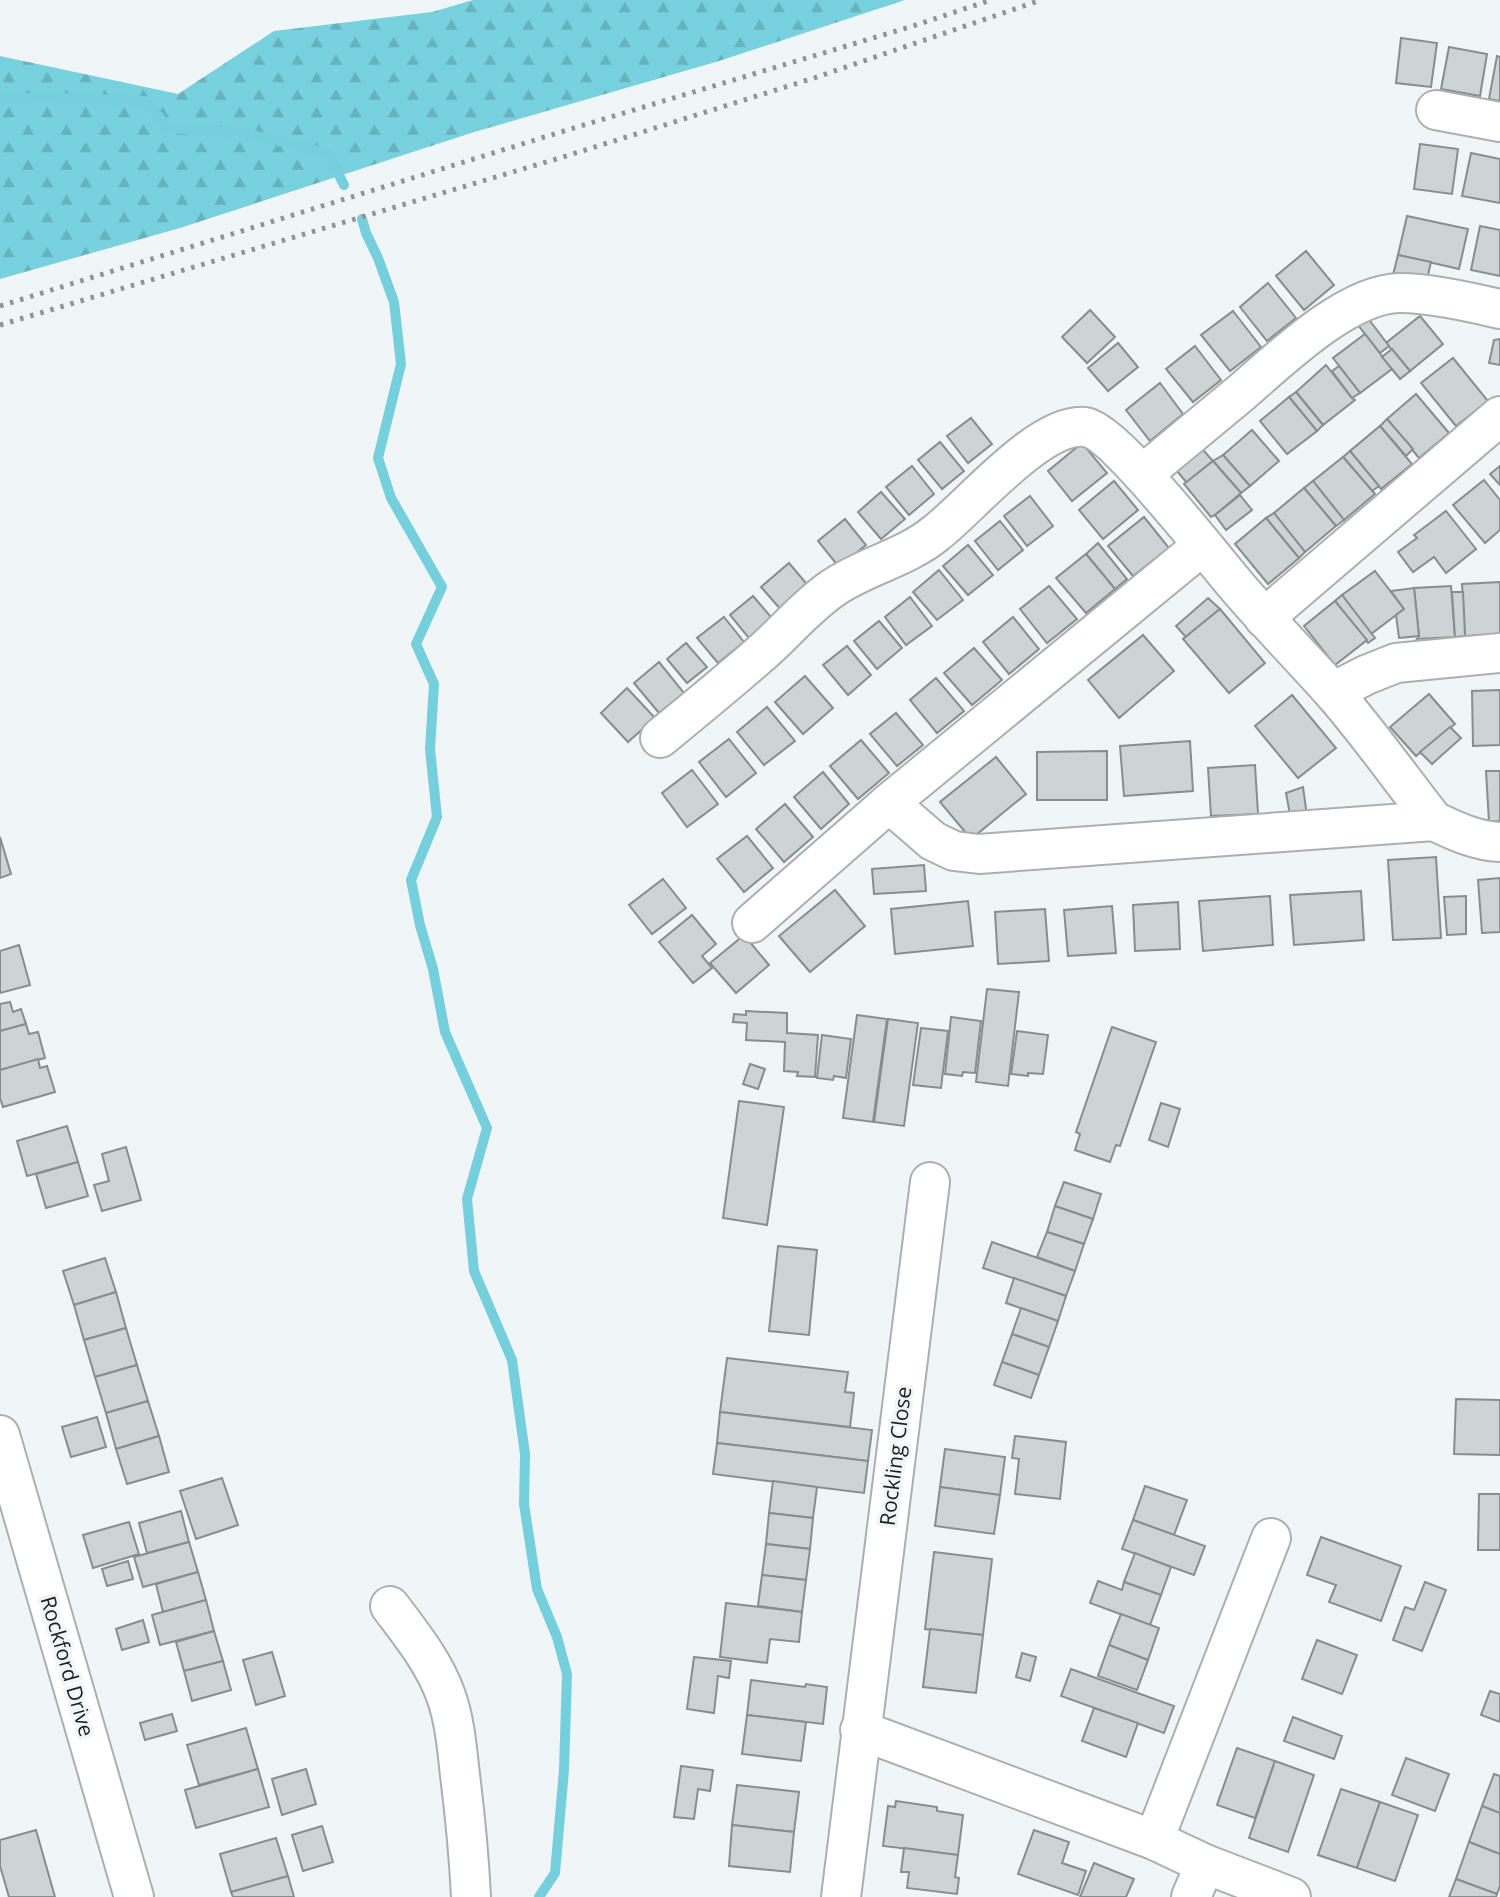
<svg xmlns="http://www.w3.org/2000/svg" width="1500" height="1897" font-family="'Open Sans',sans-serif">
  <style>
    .forest { fill: url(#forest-firs) }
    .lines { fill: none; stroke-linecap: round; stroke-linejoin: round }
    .stream { stroke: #75cfdc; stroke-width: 10 }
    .building { fill: #ced4d5; stroke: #888d8e; stroke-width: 2 }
    .minor-casing { stroke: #aab0b0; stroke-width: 42 }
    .minor { stroke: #fff; stroke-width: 38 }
    .rail { stroke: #909494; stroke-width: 5; stroke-dasharray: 3.5 7; stroke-linecap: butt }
    .labels { text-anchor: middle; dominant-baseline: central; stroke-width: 7; stroke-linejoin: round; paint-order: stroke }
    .street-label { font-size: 21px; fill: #1e2020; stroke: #f0f6f7 }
  </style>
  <defs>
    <pattern id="forest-firs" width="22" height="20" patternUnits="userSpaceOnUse" patternTransform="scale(1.75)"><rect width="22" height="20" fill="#77d1de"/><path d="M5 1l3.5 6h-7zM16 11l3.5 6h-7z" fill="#66b3be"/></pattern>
  </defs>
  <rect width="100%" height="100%" fill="#f0f6f7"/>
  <path class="forest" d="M473,0H905L719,61L471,133L180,228L0,279V56L178,94L274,31L432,12Z"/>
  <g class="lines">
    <g class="stream">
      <path d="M0,100L38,97L145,101L169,128L245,133L328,153L344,185"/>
      <path d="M362,219L366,233L378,258L394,302L401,364L378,458L391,498L442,587L416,644L434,684L430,749L437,817L411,880L420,925L433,969L445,1032L487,1128L467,1199L474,1271L512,1360L525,1454L524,1504L537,1589L557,1637L567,1674L564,1770L555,1873L539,1897"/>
    </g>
  </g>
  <g class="building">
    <path d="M1401,38L1437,43L1431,87L1396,83Z"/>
    <path d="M1449,47L1487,54L1480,96L1441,89Z"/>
    <path d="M1497,56L1500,57V101L1489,99Z"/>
    <path d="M1420,144L1458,149L1452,194L1414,189Z"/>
    <path d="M1471,153L1500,159V203L1462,196Z"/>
    <path d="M1407,216L1468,229L1459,269L1398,255Z"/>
    <path d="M1480,226L1500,230V276L1471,270Z"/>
    <path d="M1306,251L1334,285L1304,310L1276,276Z"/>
    <path d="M1398,255L1431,262L1428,275L1422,281L1393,275Z"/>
    <path d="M1268,283L1296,318L1267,341L1240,307Z"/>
    <path d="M1090,310L1115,337L1087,363L1062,337Z"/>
    <path d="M1233,311L1261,347L1230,371L1201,335Z"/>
    <path d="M1420,316L1443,344L1410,371L1386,343Z"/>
    <path d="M1367,317L1389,346L1380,353L1358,325Z"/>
    <path d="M1365,334L1392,369L1360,393L1333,358Z"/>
    <path d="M1500,339V365L1489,363L1494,340Z"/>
    <path d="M1118,343L1138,367L1108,391L1088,368Z"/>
    <path d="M1195,346L1221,380L1193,402L1166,369Z"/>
    <path d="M1392,349L1410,371L1400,379L1382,357Z"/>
    <path d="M1453,358L1488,401L1456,426L1421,383Z"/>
    <path d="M1326,365L1352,398L1355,400L1323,425L1296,392Z"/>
    <path d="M1339,366L1360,393L1352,398L1332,371Z"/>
    <path d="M1160,383L1183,414L1150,441L1126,410Z"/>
    <path d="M1296,392L1323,425L1317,431L1289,397Z"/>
    <path d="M1416,394L1449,433L1419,458L1387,419Z"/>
    <path d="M1289,397L1317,431L1287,454L1260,421Z"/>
    <path d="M971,418L992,444L968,463L947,436Z"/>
    <path d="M1387,419L1413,449L1406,456L1380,426Z"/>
    <path d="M1380,426L1412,464L1381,489L1350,451Z"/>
    <path d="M1252,430L1279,461L1250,486L1223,455Z"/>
    <path d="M940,442L964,471L942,489L918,460Z"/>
    <path d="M1082,443L1107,473L1072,501L1048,471Z"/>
    <path d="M1202,449L1213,461L1187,483L1177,471Z"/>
    <path d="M1350,451L1379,486L1372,491L1343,457Z"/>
    <path d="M1223,455L1250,486L1241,493L1213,461Z"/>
    <path d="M1343,457L1375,494L1344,520L1313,481Z"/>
    <path d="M1213,461L1241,493L1215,515L1211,517L1184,484Z"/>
    <path d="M912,466L934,494L909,515L886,487Z"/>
    <path d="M1500,466V485L1490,474Z"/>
    <path d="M1484,480L1500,500V530L1485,543L1453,505Z"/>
    <path d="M1114,481L1138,510L1103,539L1079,510Z"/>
    <path d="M1313,481L1344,520L1336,526L1304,488Z"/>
    <path d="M1304,488L1336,526L1305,552L1274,513Z"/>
    <path d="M881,492L905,519L881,539L858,512Z"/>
    <path d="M1240,495L1252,510L1226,530L1215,515Z"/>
    <path d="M1030,496L1053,526L1027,546L1004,516Z"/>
    <path d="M1446,511L1476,549L1446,573L1434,557L1413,572L1398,552L1417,538L1414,535Z"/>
    <path d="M1274,513L1305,552L1299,558L1266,518Z"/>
    <path d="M1144,517L1169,548L1133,576L1108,546Z"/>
    <path d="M1266,518L1299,558L1268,584L1235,544Z"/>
    <path d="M845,519L866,545L839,567L818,541Z"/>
    <path d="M1000,521L1023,550L998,570L975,541Z"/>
    <path d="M1098,543L1127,579L1115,589L1086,554Z"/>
    <path d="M968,545L993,575L968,595L943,566Z"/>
    <path d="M1086,554L1115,589L1086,613L1056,578Z"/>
    <path d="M789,563L811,589L783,612L761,587Z"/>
    <path d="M939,570L963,600L937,620L913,592Z"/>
    <path d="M1375,571L1404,609L1371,634L1342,595Z"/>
    <path d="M1500,582V635L1465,636L1462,584Z"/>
    <path d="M1049,586L1077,619L1047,643L1020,609Z"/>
    <path d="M1451,586L1455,637L1417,639L1419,636L1414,588Z"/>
    <path d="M1414,588L1419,636L1399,638L1396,615L1404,609L1391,591Z"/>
    <path d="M1452,592H1463L1465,636L1455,637Z"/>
    <path d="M1342,595L1375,638L1368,643L1335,601Z"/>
    <path d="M753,596L776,623L753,643L730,615Z"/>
    <path d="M910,597L932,626L906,645L885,617Z"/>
    <path d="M1208,598L1220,609L1186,637L1176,626Z"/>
    <path d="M1335,601L1367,640L1335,665L1304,626Z"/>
    <path d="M1220,609L1265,663L1229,693L1183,639Z"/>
    <path d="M724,617L744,642L718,663L697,638Z"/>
    <path d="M1013,617L1039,649L1009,674L983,642Z"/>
    <path d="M879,621L902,648L877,669L854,641Z"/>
    <path d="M1143,635L1174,671L1119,718L1088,680Z"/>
    <path d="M686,643L707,667L687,683L667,659Z"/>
    <path d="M847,646L871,675L848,695L823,665Z"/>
    <path d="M974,648L1002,680L972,705L944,673Z"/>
    <path d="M659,662L684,693L659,713L634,683Z"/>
    <path d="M805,676L833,708L803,734L775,702Z"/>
    <path d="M936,678L964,711L937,733L910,700Z"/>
    <path d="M627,688L655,718L628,742L601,713Z"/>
    <path d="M1500,690V745L1473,746L1472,691Z"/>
    <path d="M1429,694L1455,724L1416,756L1390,727Z"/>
    <path d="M1292,695L1336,748L1298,778L1255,726Z"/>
    <path d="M767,707L795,741L764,765L737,732Z"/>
    <path d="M896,713L923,745L897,766L870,734Z"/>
    <path d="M1450,727L1461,738L1432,764L1420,752Z"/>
    <path d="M729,739L756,773L726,797L699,762Z"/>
    <path d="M861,740L889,773L858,799L830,766Z"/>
    <path d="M1190,741L1193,791L1124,796L1120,746Z"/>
    <path d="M1107,751V800H1037V752Z"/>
    <path d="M996,757L1026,794L971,839L940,802Z"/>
    <path d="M1255,765L1258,814L1211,816L1208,768Z"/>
    <path d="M692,770L718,804L687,827L662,793Z"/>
    <path d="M1486,771H1500V821L1489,822Z"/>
    <path d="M823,772L849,804L821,829L794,797Z"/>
    <path d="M1303,787L1307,816L1291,820L1286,793Z"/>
    <path d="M785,804L813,837L784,862L756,829Z"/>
    <path d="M747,836L773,868L744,892L717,859Z"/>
    <path d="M0,837L11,874L0,878Z"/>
    <path d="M1436,857L1441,938L1393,940L1388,860Z"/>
    <path d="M924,865L926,891L874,894L872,869Z"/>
    <path d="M1500,878V932L1482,933L1478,880Z"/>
    <path d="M663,879L686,908L652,934L629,905Z"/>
    <path d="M835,890L865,926L810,972L779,936Z"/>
    <path d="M1361,891L1364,940L1294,945L1290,895Z"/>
    <path d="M1270,896L1273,945L1203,951L1199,901Z"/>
    <path d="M1466,896V934L1447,935L1444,897Z"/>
    <path d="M968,901L973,946L895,954L891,909Z"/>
    <path d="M1178,902L1180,949L1135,951L1133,905Z"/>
    <path d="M1112,906L1116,953L1068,956L1064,910Z"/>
    <path d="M1045,909L1049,961L998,964L995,912Z"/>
    <path d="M692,915L716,944L702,956L712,968L693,983L659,942Z"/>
    <path d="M744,935L769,965L736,993L710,963Z"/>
    <path d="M19,945L30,985L0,993V951Z"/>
    <path d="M987,989L1019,992L1008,1086L976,1082Z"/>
    <path d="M10,1002L13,1012L21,1009L26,1024L0,1031V1004Z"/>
    <path d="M746,1011L787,1013V1033L818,1035L815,1077L797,1076L798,1072L784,1071L785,1042L746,1040L747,1023L733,1022L734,1014L746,1015Z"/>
    <path d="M857,1015L887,1019L873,1122L843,1118Z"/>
    <path d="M951,1017L981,1021L975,1073L963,1072L962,1076L945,1074Z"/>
    <path d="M888,1019L918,1023L904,1126L874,1122Z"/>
    <path d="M26,1024L29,1034L38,1032L45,1058L0,1070V1031Z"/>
    <path d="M1112,1027L1156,1042L1120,1146L1116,1145L1110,1162L1075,1150L1080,1134L1076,1132Z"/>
    <path d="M921,1028L948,1031L941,1088L913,1085Z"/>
    <path d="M1017,1031L1048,1035L1043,1074L1028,1073V1076L1011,1074Z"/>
    <path d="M822,1035L851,1039L846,1078L834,1076L833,1080L817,1078Z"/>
    <path d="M38,1059L40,1068L47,1066L55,1092L3,1107L0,1098V1070Z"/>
    <path d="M750,1064L765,1069L758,1089L743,1084Z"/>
    <path d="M739,1101L784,1107L767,1225L723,1218Z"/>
    <path d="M1161,1103L1180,1109L1168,1147L1149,1140Z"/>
    <path d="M67,1126L78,1162L27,1176L17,1141Z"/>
    <path d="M126,1147L141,1200L102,1211L94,1185L109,1181L102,1154Z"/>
    <path d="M78,1162L88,1196L46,1208L36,1174Z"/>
    <path d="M1064,1182L1101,1194L1093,1219L1055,1206Z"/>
    <path d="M1055,1206L1093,1219L1084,1244L1047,1232Z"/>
    <path d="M1047,1232L1084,1244L1075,1271L1037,1257Z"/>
    <path d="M992,1242L1075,1271L1066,1296L983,1268Z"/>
    <path d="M778,1246L817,1250L809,1335L769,1331Z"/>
    <path d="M105,1258L116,1292L74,1305L63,1271Z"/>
    <path d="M1014,1278L1066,1296L1058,1321L1006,1303Z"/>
    <path d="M116,1292L126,1328L84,1340L74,1305Z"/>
    <path d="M1021,1308L1058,1321L1049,1347L1012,1334Z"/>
    <path d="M126,1328L137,1365L95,1377L84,1340Z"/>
    <path d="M1012,1334L1049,1347L1039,1375L1002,1362Z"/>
    <path d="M727,1358L848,1372L845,1392L854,1393L850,1427L720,1412Z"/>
    <path d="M1002,1362L1039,1375L1031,1398L994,1385Z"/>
    <path d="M137,1365L148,1401L106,1413L95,1377Z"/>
    <path d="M1456,1399L1500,1400V1455L1454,1454Z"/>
    <path d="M148,1401L159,1436L116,1449L106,1413Z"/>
    <path d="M720,1412L872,1430L868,1461L717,1443Z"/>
    <path d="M97,1417L106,1447L71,1457L62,1427Z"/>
    <path d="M159,1436L169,1472L127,1484L116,1449Z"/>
    <path d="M1015,1436L1066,1442L1060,1499L1015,1494L1019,1459L1012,1458Z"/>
    <path d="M717,1443L868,1461L864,1493L713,1474Z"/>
    <path d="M945,1449L1005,1457L1000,1495L940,1487Z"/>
    <path d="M222,1478L238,1525L196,1539L180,1491Z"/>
    <path d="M773,1481L817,1487L813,1518L769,1513Z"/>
    <path d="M1145,1486L1187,1500L1174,1535L1133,1520Z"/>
    <path d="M940,1487L1000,1495L994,1534L935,1526Z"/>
    <path d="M1479,1494H1500V1550H1478Z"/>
    <path d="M181,1511L189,1542L147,1553L139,1523Z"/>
    <path d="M769,1513L813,1518L810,1549L766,1544Z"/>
    <path d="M1133,1520L1205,1546L1194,1575L1122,1549Z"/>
    <path d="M129,1522L139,1554L93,1568L83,1535Z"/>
    <path d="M1321,1537L1401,1566L1381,1621L1329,1602L1336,1585L1307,1575Z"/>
    <path d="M189,1542L198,1572L143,1587L134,1557Z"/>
    <path d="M766,1544L810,1549L806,1580L762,1575Z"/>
    <path d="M934,1552L992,1559L983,1635L925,1629Z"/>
    <path d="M1135,1553L1171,1567L1161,1595L1124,1582Z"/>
    <path d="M128,1561L133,1579L107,1586L102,1569Z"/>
    <path d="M198,1572L206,1600L163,1612L156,1584Z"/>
    <path d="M762,1575L806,1580L802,1612L758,1606Z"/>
    <path d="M1098,1581L1122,1590L1124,1582L1161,1595L1150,1625L1090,1603Z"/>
    <path d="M1425,1582L1446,1590L1422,1651L1393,1640L1405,1607L1414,1610Z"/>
    <path d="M206,1600L214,1631L160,1645L152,1615Z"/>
    <path d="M726,1603L802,1612L799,1642L770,1639L767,1663L720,1657Z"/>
    <path d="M1121,1614L1159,1628L1148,1660L1109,1645Z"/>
    <path d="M143,1620L149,1642L122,1650L116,1629Z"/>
    <path d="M930,1629L983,1635L976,1693L923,1687Z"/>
    <path d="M214,1631L223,1661L184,1671L176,1642Z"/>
    <path d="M1317,1640L1357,1655L1342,1694L1302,1679Z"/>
    <path d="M1109,1645L1148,1660L1137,1690L1098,1676Z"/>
    <path d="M272,1652L285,1696L256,1705L243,1660Z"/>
    <path d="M1022,1653L1036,1657L1030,1681L1016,1677Z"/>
    <path d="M694,1657L731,1661L729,1678L718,1676L714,1713L687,1709Z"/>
    <path d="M223,1661L231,1690L192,1701L184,1671Z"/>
    <path d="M1071,1669L1174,1706L1164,1733L1061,1696Z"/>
    <path d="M751,1680L805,1687L806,1684L827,1687L823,1724L747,1715Z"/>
    <path d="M1490,1691L1500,1694V1722L1481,1715Z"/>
    <path d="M1094,1708L1138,1723L1126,1757L1082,1741Z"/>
    <path d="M172,1714L177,1731L145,1740L140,1723Z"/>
    <path d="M747,1715L806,1722L801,1761L742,1754Z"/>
    <path d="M1293,1717L1342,1736L1334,1759L1284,1741Z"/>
    <path d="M246,1728L258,1769L199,1785L187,1745Z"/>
    <path d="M1237,1748L1275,1761L1255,1818L1217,1805Z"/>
    <path d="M1406,1758L1449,1774L1435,1811L1392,1795Z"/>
    <path d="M1275,1761L1314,1775L1288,1852L1249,1838Z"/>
    <path d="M681,1766L713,1770L710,1791L698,1789L694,1819L674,1817Z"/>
    <path d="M258,1769L269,1807L196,1828L185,1790Z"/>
    <path d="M306,1769L316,1804L282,1815L272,1779Z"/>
    <path d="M1494,1774L1500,1776V1813L1482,1806Z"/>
    <path d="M737,1785L799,1792L794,1832L732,1825Z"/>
    <path d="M1341,1789L1380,1802L1357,1868L1318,1855Z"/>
    <path d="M896,1801L937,1807V1811L963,1815L958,1855L883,1846L888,1806L895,1807Z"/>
    <path d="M1380,1802L1418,1815L1395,1881L1357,1868Z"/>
    <path d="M1482,1806L1500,1813V1854L1469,1842Z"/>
    <path d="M732,1825L794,1832L790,1872L729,1866Z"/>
    <path d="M322,1826L333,1862L303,1871L292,1835Z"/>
    <path d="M36,1830L55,1897H9L0,1866V1840Z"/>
    <path d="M1034,1830L1069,1842L1062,1863L1086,1871L1078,1895L1018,1874Z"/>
    <path d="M276,1838L288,1876L231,1892L220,1854Z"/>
    <path d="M1469,1842L1500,1854V1886L1497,1894L1456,1879Z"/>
    <path d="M904,1848L958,1855L955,1877L959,1878L957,1894L907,1888L909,1872H901Z"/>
    <path d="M1094,1863L1134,1879L1126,1897H1080Z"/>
    <path d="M288,1876L294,1897H233L231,1892Z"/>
    <path d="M1456,1879L1497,1894L1496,1897H1449Z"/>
  </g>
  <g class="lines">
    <defs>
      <g id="minor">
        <path d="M1436,110L1500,122"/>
        <path d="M1143,474C1176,447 1209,419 1242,392C1280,359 1347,294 1399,293C1430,293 1469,302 1500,309"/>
        <path d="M1264,618L1500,416"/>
        <path d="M1333,692L1366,675L1396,663L1500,653"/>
        <path d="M660,738C693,711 726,684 758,656C784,634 805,607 833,588C865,566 906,558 936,533C970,507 1040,422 1085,427C1114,431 1212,557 1235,584C1266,621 1300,655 1332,691C1368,732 1400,778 1434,821"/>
        <path d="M889,803L933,841L954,851L979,854L1434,821C1455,831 1476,841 1500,842"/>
        <path d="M752,923L889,803L1202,546"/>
        <path d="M0,1435L134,1897"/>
        <path d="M390,1606C411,1634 434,1662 446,1696C455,1721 457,1749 460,1775C465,1815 469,1856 471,1897"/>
        <path d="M860,1730L1154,1840L1205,1864L1291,1897"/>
        <path d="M1154,1840L1271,1538"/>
        <path d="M841,1897L930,1182"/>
        <path d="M1191,1897L1205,1864"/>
      </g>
    </defs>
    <use href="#minor" class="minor-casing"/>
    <use href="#minor" class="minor"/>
    <g class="rail">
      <path d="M0,306L564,131L913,26L991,0"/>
      <path d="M0,325L563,157L814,78L1041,0"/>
    </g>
  </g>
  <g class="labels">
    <g class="street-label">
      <text transform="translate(895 1456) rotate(-83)">Rockling Close</text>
      <text transform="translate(68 1666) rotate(74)">Rockford Drive</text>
    </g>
  </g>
</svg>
